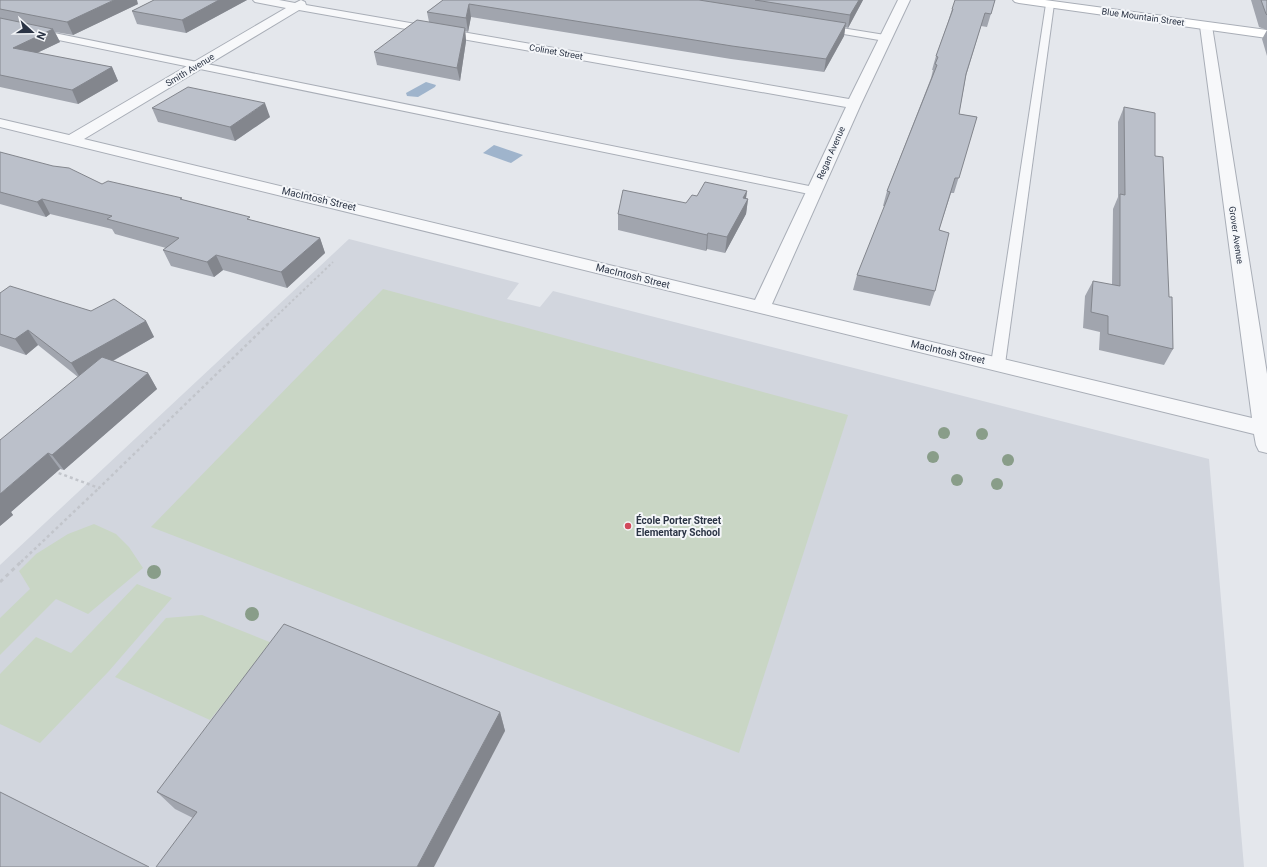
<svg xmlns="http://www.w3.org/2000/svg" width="1267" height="867" font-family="Roboto,sans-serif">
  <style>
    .built { fill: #d2d6de }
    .green { fill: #c9d6c5 }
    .water { fill: #9fb4cc }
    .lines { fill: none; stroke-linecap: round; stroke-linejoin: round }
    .service-casing { stroke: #a9aeb7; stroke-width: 2 }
    .minor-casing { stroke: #a9aeb7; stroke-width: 2 }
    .secondary-casing { stroke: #a9aeb7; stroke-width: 2 }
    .path-far2 { stroke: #c2c5cb; stroke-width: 2; stroke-dasharray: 2.5 2.5; stroke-linecap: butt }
    .path-far1 { stroke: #c2c5cb; stroke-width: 2.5; stroke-dasharray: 3 3; stroke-linecap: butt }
    .path { stroke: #c2c5cb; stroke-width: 3; stroke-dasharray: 4 4; stroke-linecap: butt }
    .service { fill: #f7f8fa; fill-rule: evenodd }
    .minor { fill: #f7f8fa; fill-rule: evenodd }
    .secondary { fill: #fff; fill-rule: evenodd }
    .tree { fill: #899d89 }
    .wall { fill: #a1a5ae }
    .shaded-wall { fill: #83868d }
    .building { fill: #bbc0ca; stroke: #83868d }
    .poi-dot { fill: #d1495b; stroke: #f4f6f9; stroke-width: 1.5 }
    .labels { text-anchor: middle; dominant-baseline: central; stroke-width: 4; stroke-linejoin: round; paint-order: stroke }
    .far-street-label { font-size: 9px; fill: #2b3445; stroke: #f4f6f9 }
    .street-label { font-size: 10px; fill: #2b3445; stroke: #f4f6f9 }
    .poi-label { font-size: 10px; font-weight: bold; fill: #2b3445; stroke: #f4f6f9; text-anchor: start }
  </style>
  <rect width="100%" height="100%" fill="#e4e7ec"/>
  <path class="built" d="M349,239L519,283L507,299L540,307L553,291L1209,459L1244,867H0V565Z"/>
  <g class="green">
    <path d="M383,289L848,415L739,753L151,527Z"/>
    <path d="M94,524L116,534L129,547L143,568L88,614L56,599L0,655V618L30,589L19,571L36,554L68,534Z"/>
    <path d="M137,584L172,598L109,671L40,743L0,724V674L36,637L71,653Z"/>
    <path d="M202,615L272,643L210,720L115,677L166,618Z"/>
  </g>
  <g class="water">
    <path d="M426,82L436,85L435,87L418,97L407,96L406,93Z"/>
    <path d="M494,145L523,155L511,163L483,153Z"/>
  </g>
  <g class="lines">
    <defs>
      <g id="service">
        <path d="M1050,1L1054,4L1005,364L1003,368L998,369L993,368L991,364L1046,4Z"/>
        <path d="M0,22L814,187L818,189L820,191L818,193L814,195L0,28Z"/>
        <path d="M823,25L885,35L890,38L885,41L820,30L819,28L820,26Z"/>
      </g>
      <path id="minor" d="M253,0H279L295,3L301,0L305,2L306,5L849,99L898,0H910L861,104L772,304L1252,418L1200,26L1202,23H1210L1212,26L1267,374V453L1259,451L1256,445L1254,434L0,127V119L69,135L286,8L255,2ZM299,10L846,107L755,300L84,139Z"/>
      <path id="secondary" d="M1013,0H1045L1267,30V38L1019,3L1015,2Z"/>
    </defs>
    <use href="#service" class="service-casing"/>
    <use href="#minor" class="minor-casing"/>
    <use href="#secondary" class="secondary-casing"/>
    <path class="path-far2" d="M267,325L333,262"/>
    <g class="path-far1">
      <path d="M53,471L99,488L268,324"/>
      <path d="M21,562L99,488"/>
    </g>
    <path class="path" d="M0,582L22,561"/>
    <use href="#service" class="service"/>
    <use href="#minor" class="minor"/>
    <use href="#secondary" class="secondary"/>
  </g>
  <g class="tree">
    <circle cx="944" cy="433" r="6"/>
    <circle cx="982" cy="434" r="6"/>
    <circle cx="933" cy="457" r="6"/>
    <circle cx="1008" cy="460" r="6"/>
    <circle cx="957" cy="480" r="6"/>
    <circle cx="997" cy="484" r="6"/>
    <circle cx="154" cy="572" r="7"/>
    <circle cx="252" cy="614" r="7"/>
  </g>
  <g class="wall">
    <path d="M0,0L138,4L73,35L55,32L60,42L37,53L112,67L118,81L78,104L0,87Z"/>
    <path d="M154,0H247L186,33L137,24L132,11Z"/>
    <path d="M443,0H863L848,28L845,27L844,36L824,72L731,59L471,17L468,32L465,31L466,41L460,81L377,65L374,52L429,22L427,12Z"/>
    <path d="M995,0L987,27L981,26L966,76L959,114L977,117L954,193H951L939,230L935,291L930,306L853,290L857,275L885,206H883L887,191L931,78L933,70H932L936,56L948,22L952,9Z"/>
    <path d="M1251,0H1267V56L1262,39L1267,30L1259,27Z"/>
    <path d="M1124,107L1155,156L1169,297L1173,349L1164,365L1099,350L1100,332L1083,328L1085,296L1093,281L1112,285L1113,209L1118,197V122Z"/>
    <path d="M152,108L270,117L235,141L158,122Z"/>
    <path d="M0,152L102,184L183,200L251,220L320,238L325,253L287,288L223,270L214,277L171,266L163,250L166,248L115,234L112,229L50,214L46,217L0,204Z"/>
    <path d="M747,191L746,198L748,199L746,214L725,253L707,249L706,251L618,230V214L686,203L697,196Z"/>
    <path d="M0,293L91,311L146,321L154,337L113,361L148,373L157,389L64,470L60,469L11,512L13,515L0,526L78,377L38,345L26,355L0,346Z"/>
    <path d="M500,712L505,731L193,818L175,809L157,792Z"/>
  </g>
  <g class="shaded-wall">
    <path d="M114,0H137L138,4L73,35L67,22Z"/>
    <path d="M219,0H247L186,33L182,20Z"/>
    <path d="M859,0H863L848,28L850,15Z"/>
    <path d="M469,4L471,17L468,32L466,18Z"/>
    <path d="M846,23L844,36L824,72L826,59Z"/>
    <path d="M465,28L466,41L460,81L457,68Z"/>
    <path d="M53,29L60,42L20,61L13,48Z"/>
    <path d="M112,67L118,81L78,104L72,90Z"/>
    <path d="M265,103L270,117L235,141L230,127Z"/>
    <path d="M747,191L745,204L748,199L746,214L725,253L727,237L743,198Z"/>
    <path d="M42,199L50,214L46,217L37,202Z"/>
    <path d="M708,233L707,249L706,251L707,235Z"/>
    <path d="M320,238L325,253L287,288L281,272Z"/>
    <path d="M216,255L223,270L214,277L207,262Z"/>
    <path d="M146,321L154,337L81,379L71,363Z"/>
    <path d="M28,330L38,345L26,355L15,339Z"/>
    <path d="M148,373L157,389L64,470L52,455Z"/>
    <path d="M48,453L60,469L11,512L13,515L0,526V494Z"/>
    <path d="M500,712L505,731L434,867H417Z"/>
  </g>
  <g class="building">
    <path d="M0,0H114L67,22L0,9Z"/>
    <path d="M154,0H219L182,20L132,11Z"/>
    <path d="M443,0H699L846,23L826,59L732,46L469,4L466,18L427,12Z"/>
    <path d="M755,0H859L850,15Z"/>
    <path d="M955,0H995L991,14L985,13L966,74L959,114L977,117L959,178H955L939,230L949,233L935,291L857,275L890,192L887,191L937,65L935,64L938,57L936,56L953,9H952Z"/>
    <path d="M1261,0H1267V15L1266,14Z"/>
    <path d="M0,18L53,29L13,48L112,67L72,90L0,75Z"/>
    <path d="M417,20L465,28L457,68L374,52Z"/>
    <path d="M188,87L265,103L230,127L152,108Z"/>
    <path d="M1124,107L1155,113V156L1163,157L1169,297H1172L1173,349L1108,334V316L1091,312L1093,281L1120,286V194L1125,195Z"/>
    <path d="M0,152L53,166L69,168L102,184L108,181L182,198L180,199L250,217L247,219L320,238L281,272L216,255L207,262L163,250L179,238L107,219L112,216L42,199L37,202L0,192Z"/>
    <path d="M705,182L747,191L743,198L748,199L727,237L708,233L707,235L618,214L623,190L686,203L692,195L697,196Z"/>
    <path d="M10,286L91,311L114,299L146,321L71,363L28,330L15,339L0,334V293Z"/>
    <path d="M102,357L148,373L52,455L48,453L0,494V440Z"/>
    <path d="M284,624L500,712L417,867H156L197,812L157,792Z"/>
    <path d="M0,792L149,867H0Z"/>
  </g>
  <circle class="poi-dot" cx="628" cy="526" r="4"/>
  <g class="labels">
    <g class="far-street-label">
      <text transform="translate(1143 17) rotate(8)">Blue Mountain Street</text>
      <text transform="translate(556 52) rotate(10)">Colinet Street</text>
      <text transform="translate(190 70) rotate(-31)">Smith Avenue</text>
      <text transform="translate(831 153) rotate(-66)">Regan Avenue</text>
      <text transform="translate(1236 235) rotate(82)">Grover Avenue</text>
    </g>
    <g class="street-label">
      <text transform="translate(319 199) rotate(13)">MacIntosh Street</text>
      <text transform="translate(633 276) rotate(14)">MacIntosh Street</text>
      <text transform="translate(948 352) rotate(13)">MacIntosh Street</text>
    </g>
    <g class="poi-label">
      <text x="636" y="520">École Porter Street<tspan x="636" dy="12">Elementary School</tspan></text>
    </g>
  </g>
  <g transform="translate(32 32) rotate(111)" stroke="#f4f6f9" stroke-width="3" paint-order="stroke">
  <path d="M0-3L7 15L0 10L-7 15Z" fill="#2b3445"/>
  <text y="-6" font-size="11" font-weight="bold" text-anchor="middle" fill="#2b3445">N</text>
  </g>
</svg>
